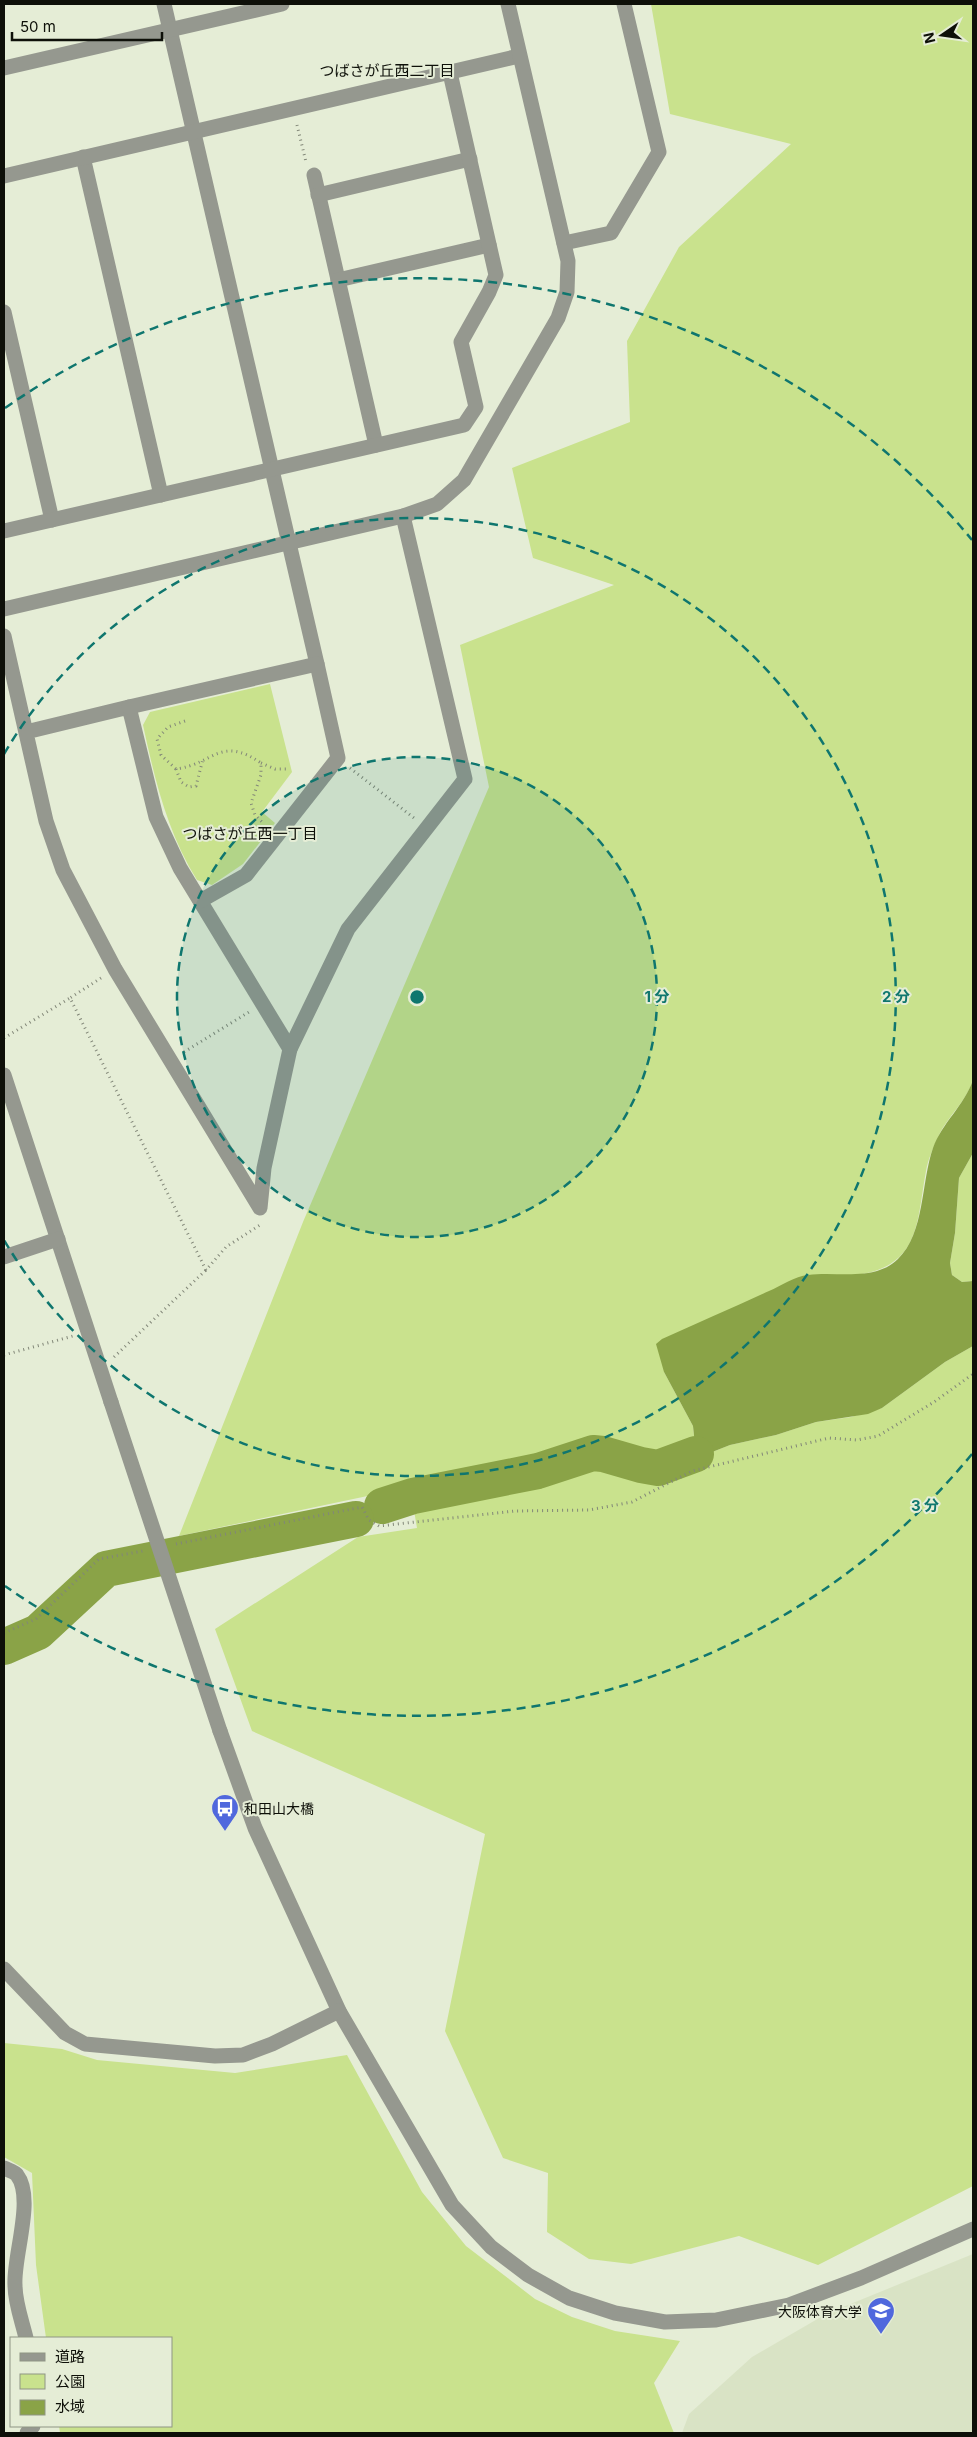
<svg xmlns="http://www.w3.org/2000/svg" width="977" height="2437" font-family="Inter,'Noto Sans JP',sans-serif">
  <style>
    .built { fill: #d9e3c5 }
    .green { fill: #c9e28d }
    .water { fill: #8aa347 }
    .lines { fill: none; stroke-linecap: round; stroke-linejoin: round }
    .river { stroke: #8aa347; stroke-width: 36 }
    .path { stroke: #828778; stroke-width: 3; stroke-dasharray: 1 4; stroke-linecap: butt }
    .minor { stroke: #95988f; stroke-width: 15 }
    .minor-bridge { stroke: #95988f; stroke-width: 15 }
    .ring { fill: none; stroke: #0f766e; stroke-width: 2.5; stroke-dasharray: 9 6 }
    .labels { text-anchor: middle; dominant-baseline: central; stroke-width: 4; stroke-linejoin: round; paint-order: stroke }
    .poi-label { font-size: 14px; fill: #0e1009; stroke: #e5edd6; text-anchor: start }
    .neighbourhood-label { font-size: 15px; fill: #0e1009; stroke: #e5edd6 }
    .centre { fill: #0f766e; stroke: #e5edd6; stroke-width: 2.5 }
    .ring-label { font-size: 15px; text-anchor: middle; font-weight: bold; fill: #0f766e; stroke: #e5edd6; stroke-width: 4; stroke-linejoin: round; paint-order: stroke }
  </style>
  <rect width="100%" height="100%" fill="#e5edd6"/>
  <path class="built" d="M973,2254V2433H682L689,2414L752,2357L826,2314Z"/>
  <g class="green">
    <path d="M651,4H973V1080C965,1103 949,1115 939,1135C934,1146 928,1159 926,1171C917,1218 921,1264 862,1274L664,1372L693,1426L696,1454L702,1456L730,1445L776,1435L816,1422L851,1417L882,1408L945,1362L973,1346V2186L818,2265L739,2236L631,2264L589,2259L547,2232L548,2173L503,2158L445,2031L485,1834L252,1731L215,1629L358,1537L417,1528L410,1487L179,1536L303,1222L489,787L460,645L614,585L533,558L512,468L630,422L627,341L679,247L791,144L670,114Z"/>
    <path d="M270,684L292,772L262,812L275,823L243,864L212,885L197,880C167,832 155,780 143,725L150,712Z"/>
    <path d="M973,1153V1281L962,1282L952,1275L950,1263L955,1233L959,1178Z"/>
    <path d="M4,2043L62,2049L97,2060L235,2073L347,2055L422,2192L466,2246L535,2299L572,2317L615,2331L680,2341L654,2383L674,2433H60L59,2426H171V2338H46L36,2265L32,2173L4,2157Z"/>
  </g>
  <path class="water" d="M973,1080V1153L959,1178L955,1233L950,1263L952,1275L962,1282L973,1281V1346L945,1362L882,1408L868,1414L816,1422L776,1435L730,1445L702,1456L696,1454L693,1426L664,1372L656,1344L662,1339C698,1323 734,1307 769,1291C781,1286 795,1276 808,1275C838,1271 874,1282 898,1259C925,1233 921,1182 933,1148C942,1123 964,1106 973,1080Z"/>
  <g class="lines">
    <g class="river">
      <path d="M382,1506L413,1496L538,1471L593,1453L603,1454L641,1465L658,1468L696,1454"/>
      <path d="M4,1647L38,1632L106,1569L356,1519"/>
    </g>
    <g class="path">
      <path d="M297,125L306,162"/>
      <path d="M185,721L168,727L157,739L161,755L176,769C214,764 220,735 261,763V775L251,803L255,815L264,824"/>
      <path d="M261,763L275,769H286"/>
      <path d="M350,768L414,818"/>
      <path d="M176,769L181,782L189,787L196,786L203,759"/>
      <path d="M101,978L70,998L206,1270L226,1247L260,1225"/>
      <path d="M4,1038L70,998"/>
      <path d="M184,1052L249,1012"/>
      <path d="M4,1355L73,1336"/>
      <path d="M114,1357L206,1270"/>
      <path d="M176,1544L362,1507L369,1520L379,1526L515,1511L589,1510L632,1502L692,1471L829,1438L857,1440L878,1436L934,1402L973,1374"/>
      <path d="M4,1633L36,1619L99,1559L143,1551"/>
    </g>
    <g class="minor">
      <path d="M164,4L317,664"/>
      <path d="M4,68L282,4"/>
      <path d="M83,157L161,495"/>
      <path d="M314,175L376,445"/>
      <path d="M4,176L519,56"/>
      <path d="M318,195L470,159"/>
      <path d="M564,243L611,233L659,152L624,4"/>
      <path d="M338,280L489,245"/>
      <path d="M4,312L52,520"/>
      <path d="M4,531L464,425L476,407L461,342L489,292L496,275L450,73"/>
      <path d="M4,609L403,516L437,504L464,480L558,318L567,292L568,261L508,4"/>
      <path d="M4,636L46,821L63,870L115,969L260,1208L264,1168L290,1049L180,868L156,817L129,707L26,732"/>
      <path d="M129,707L317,664L338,758L246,875L200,901"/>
      <path d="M290,1049L348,929L465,779L403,516"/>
      <path d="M4,1075L111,1402"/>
      <path d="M4,1257L58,1239"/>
      <path d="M220,1731L255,1828L339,2011L452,2205L491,2247L528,2275L569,2298L615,2313L665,2322L716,2320L789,2305L861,2278L973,2229"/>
      <path d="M4,1969L65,2033L85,2044L215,2056L243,2055L272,2044L339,2011"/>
      <path d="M4,2168C8,2170 15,2172 17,2175C35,2198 13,2257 15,2285C15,2303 22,2321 26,2338"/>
      <path d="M27,2433L33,2426"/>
    </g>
    <path class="minor-bridge" d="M111,1402L220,1731"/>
  </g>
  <circle cx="417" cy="997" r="240" fill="#0f766e" fill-opacity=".12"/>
  <g class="ring">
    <circle cx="417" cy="997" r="240"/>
    <path d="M4 754A479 479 0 1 1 4 1240"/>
    <path d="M972 1454A719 719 0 0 1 5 1586M5 408A719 719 0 0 1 972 540"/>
  </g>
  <defs>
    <symbol id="bus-pin" viewBox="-11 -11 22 30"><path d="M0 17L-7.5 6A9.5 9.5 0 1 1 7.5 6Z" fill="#5068dd" stroke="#e5edd6"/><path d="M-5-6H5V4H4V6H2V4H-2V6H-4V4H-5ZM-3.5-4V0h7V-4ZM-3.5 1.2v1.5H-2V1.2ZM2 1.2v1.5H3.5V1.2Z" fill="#fff"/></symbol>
    <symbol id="university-pin" viewBox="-11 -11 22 30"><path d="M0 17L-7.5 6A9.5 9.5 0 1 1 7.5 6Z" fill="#5068dd" stroke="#e5edd6"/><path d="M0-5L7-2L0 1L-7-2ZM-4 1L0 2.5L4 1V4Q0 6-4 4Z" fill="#fff"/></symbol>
  </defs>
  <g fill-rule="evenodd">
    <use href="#bus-pin" x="209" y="1792" width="32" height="43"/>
    <use href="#university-pin" x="865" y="2295" width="32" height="43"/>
  </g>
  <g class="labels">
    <g class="poi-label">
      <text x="244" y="1808">和田山大橋</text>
      <text x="862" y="2311" text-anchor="end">大阪体育大学</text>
    </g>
    <g class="neighbourhood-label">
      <text x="387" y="70">つばさが丘西二丁目</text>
      <text x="250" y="833">つばさが丘西一丁目</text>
    </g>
  </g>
  <circle cx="417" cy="997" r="8" class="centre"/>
  <g class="ring-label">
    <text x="657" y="1002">1 分</text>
    <text x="896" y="1002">2 分</text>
    <text x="925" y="1511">3 分</text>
  </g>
  <rect width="977" height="2437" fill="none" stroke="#0e1009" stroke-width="10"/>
  <rect x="10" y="2337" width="162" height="90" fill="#e5edd6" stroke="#8f9584"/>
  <rect x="20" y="2353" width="25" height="8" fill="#95988f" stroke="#8f9584"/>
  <text x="55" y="2362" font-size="15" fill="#0e1009">道路</text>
  <rect x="20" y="2374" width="25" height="15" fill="#c9e28d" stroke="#8f9584"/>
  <text x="55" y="2387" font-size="15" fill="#0e1009">公園</text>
  <rect x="20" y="2400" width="25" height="15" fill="#8aa347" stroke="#8f9584"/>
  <text x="55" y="2412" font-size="15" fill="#0e1009">水域</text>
  <g transform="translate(942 35) rotate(257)" stroke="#e5edd6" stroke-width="4" paint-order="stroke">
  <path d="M0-4L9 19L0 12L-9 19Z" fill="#0e1009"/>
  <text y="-8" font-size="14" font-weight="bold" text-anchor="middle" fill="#0e1009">N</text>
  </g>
  <path d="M12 32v8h150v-8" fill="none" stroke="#0e1009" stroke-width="2.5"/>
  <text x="20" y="32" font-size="15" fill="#0e1009" stroke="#e5edd6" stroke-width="4" paint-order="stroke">50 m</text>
</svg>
